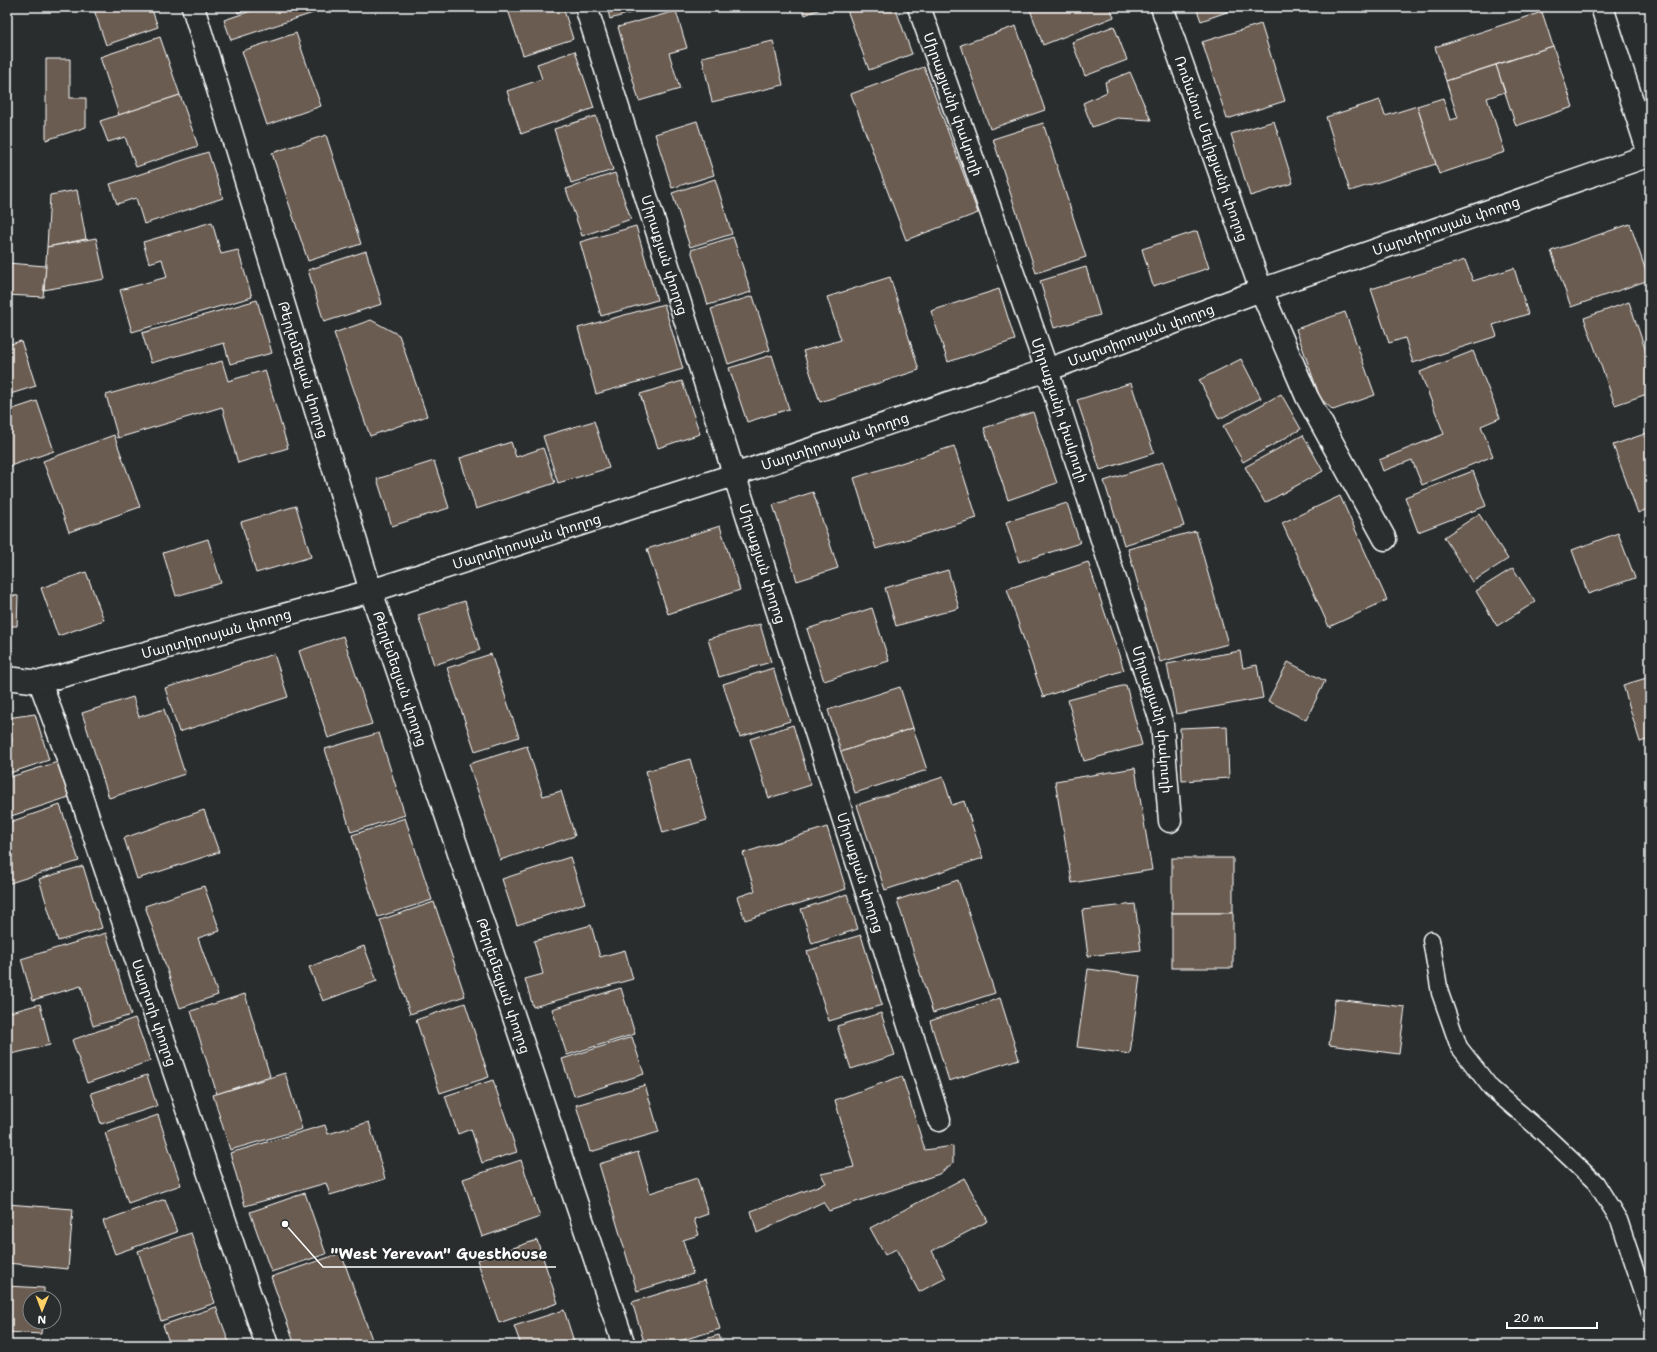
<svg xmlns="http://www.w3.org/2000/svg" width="1657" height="1352" font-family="'Shantell Sans','Noto Sans Armenian',sans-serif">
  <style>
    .building { fill: #6a5c51; stroke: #fff }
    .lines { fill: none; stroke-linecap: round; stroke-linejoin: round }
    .lane-casing { stroke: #fff; stroke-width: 19 }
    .street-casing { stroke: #fff; stroke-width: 25 }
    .secondary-casing { stroke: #fff; stroke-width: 25 }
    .lane { stroke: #2a2d2e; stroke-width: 16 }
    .street { stroke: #2a2d2e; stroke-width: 22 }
    .secondary { stroke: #2a2d2e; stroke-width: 22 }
    .labels { text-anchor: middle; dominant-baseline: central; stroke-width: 4; stroke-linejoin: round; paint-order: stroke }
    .street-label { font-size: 14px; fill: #fff; stroke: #2a2d2e }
    .leader { fill: none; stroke: #fff; stroke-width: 1.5 }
    .callout-dot { fill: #fff; stroke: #2a2d2e; stroke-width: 1.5 }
    .callout-label { font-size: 15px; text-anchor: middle; font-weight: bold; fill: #fff; stroke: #2a2d2e; stroke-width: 4; stroke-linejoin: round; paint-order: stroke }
  </style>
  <rect width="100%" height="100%" fill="#2a2d2e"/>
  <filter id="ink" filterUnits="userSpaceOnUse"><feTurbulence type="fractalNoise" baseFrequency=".025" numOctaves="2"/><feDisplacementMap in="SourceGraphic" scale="8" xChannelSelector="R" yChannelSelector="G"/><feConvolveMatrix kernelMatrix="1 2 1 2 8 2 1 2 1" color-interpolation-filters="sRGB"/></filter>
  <g filter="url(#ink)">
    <g class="building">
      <path d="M93,7H151L158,27L106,45Z"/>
      <path d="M236,7H256L238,13Z"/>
      <path d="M263,7H311L313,13L231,40L224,20Z"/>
      <path d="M507,7H563L573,39L523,55Z"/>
      <path d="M607,7H651L610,19Z"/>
      <path d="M802,7H825L805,15Z"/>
      <path d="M846,7H895L912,54L869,70Z"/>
      <path d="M1029,7H1110L1114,17L1043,45Z"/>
      <path d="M1196,7H1241L1201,21Z"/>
      <path d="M676,11L687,48L669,53L680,89L639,101L618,27Z"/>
      <path d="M1542,12L1553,46L1446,81L1435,47Z"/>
      <path d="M1261,24L1285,101L1227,119L1202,42Z"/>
      <path d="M1016,26L1045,110L990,129L961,45Z"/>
      <path d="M1114,26L1127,60L1085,76L1072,42Z"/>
      <path d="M296,33L321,106L267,125L242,51Z"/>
      <path d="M160,37L180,95L119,115L100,57Z"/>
      <path d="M773,41L783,85L712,102L702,57Z"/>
      <path d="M1553,46L1573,107L1516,126L1496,65Z"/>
      <path d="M575,51L594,108L521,134L507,91L542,79L537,64Z"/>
      <path d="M46,59H70V98H86V127L46,140Z"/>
      <path d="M1496,65L1505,92L1487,98L1505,152L1439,174L1417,106L1443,98L1450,120L1458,118L1446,81Z"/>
      <path d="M924,67L978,213L906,240L851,94Z"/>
      <path d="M1130,72L1151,120L1117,118L1092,127L1083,103L1107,92L1105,82Z"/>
      <path d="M180,95L198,146L136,167L125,137L108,142L100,121Z"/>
      <path d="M1380,100L1385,116L1417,106L1436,164L1350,191L1326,117Z"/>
      <path d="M596,116L613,170L571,183L554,129Z"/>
      <path d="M697,121L714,175L672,188L655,134Z"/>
      <path d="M1274,121L1293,183L1250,196L1231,134Z"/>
      <path d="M1043,123L1086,257L1036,273L993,139Z"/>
      <path d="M326,135L361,244L308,261L272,153Z"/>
      <path d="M208,152L223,198L144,224L136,198L117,204L110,184Z"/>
      <path d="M615,173L631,219L582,236L566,189Z"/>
      <path d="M715,179L732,234L690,247L672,193Z"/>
      <path d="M77,190L86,239L47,247L50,195Z"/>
      <path d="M212,222L221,254L238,250L252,297L132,332L120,290L167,277L162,259L149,263L143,242Z"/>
      <path d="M1630,224L1649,280L1571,307L1551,251Z"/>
      <path d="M636,226L657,300L601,316L580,242Z"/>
      <path d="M1197,231L1209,268L1153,286L1142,249Z"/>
      <path d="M733,237L751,292L708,305L691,250Z"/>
      <path d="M96,238L105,279L44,290L47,247Z"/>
      <path d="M366,251L382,304L324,322L308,270Z"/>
      <path d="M1465,260L1473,281L1514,268L1528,314L1493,325L1497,336L1413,363L1405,338L1389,343L1371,289Z"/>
      <path d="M7,263L46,266L43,297L7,295Z"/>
      <path d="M1086,267L1100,315L1054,328L1040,281Z"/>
      <path d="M890,277L919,370L820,402L803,351L841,340L827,297Z"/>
      <path d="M999,289L1015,340L948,362L931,311Z"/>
      <path d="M753,296L770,350L728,364L711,309Z"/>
      <path d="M257,300L272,353L230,364L224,343L151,363L142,333Z"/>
      <path d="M1629,302L1650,363V393L1615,405L1584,318Z"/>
      <path d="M664,304L683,369L596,394L578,328Z"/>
      <path d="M1345,312L1375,395L1333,410L1320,398L1296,329Z"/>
      <path d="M371,320L399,335L427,416L370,436L334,333Z"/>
      <path d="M21,341L36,386L7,395V345Z"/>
      <path d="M1473,351L1500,418L1481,426L1493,456L1422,485L1412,460L1383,471L1379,460L1444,434L1420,372Z"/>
      <path d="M772,355L789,409L747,422L729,368Z"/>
      <path d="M1241,359L1261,398L1219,419L1199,380Z"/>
      <path d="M222,361L228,381L265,370L288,448L238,463L222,407L118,438L106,395Z"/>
      <path d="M682,381L700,434L658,448L640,394Z"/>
      <path d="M1131,383L1154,453L1100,470L1077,400Z"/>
      <path d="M1281,394L1301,429L1243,462L1223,426Z"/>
      <path d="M37,401L54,451L7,467V411Z"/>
      <path d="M1033,412L1057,483L1008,500L984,428Z"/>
      <path d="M594,421L609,468L558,483L543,436Z"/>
      <path d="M1650,432V508L1638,513L1613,445Z"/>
      <path d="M114,435L140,507L69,532L43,461Z"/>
      <path d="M1303,435L1323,471L1265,503L1245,467Z"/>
      <path d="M511,442L516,457L543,448L555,483L476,509L460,458Z"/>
      <path d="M954,446L977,518L876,549L854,478Z"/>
      <path d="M434,461L449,508L392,526L377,479Z"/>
      <path d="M1163,462L1184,526L1124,545L1104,481Z"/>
      <path d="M1473,471L1486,506L1418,532L1405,497Z"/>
      <path d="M813,492L838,568L797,581L773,505Z"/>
      <path d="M1340,496L1387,600L1329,627L1282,523Z"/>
      <path d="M1067,503L1080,543L1019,562L1006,522Z"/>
      <path d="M296,506L311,557L256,573L241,522Z"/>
      <path d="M1479,514L1508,559L1472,582L1444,537Z"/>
      <path d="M720,526L740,590L668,614L647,549Z"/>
      <path d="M1196,531L1228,644L1160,662L1128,549Z"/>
      <path d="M1618,533L1635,578L1588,594L1572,550Z"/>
      <path d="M208,539L221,583L176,596L163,553Z"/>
      <path d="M1088,562L1124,670L1043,697L1007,589Z"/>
      <path d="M1513,568L1535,602L1497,626L1476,591Z"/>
      <path d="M948,570L959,608L896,626L885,588Z"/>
      <path d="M86,572L104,620L58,636L41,588Z"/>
      <path d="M7,595L18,596L17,626H7Z"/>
      <path d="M465,601L480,650L434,665L418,615Z"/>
      <path d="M872,608L889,661L824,681L807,629Z"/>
      <path d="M760,624L771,662L719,677L708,639Z"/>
      <path d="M343,636L372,724L328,738L299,651Z"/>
      <path d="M1240,651L1243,668L1257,665L1263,698L1176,714L1167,664Z"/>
      <path d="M274,654L288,697L179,732L165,688Z"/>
      <path d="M491,654L519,737L475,751L447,668Z"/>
      <path d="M1288,662L1325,681L1306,720L1268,701Z"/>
      <path d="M773,668L790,721L740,737L723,684Z"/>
      <path d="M1650,677V739L1640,742L1623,685Z"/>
      <path d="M1126,685L1142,745L1084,761L1068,700Z"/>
      <path d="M900,687L913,728L841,752L828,710Z"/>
      <path d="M133,697L139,717L164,709L185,774L109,798L82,713Z"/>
      <path d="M35,714L49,760L7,774V742L12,741L7,718Z"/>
      <path d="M793,725L811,785L769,798L750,739Z"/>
      <path d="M1227,726L1229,778L1182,781L1180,728Z"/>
      <path d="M913,728L927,770L855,793L841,752Z"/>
      <path d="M379,733L405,815L351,832L325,749Z"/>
      <path d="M527,746L543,796L561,791L575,836L500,860L469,764Z"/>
      <path d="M690,759L707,820L663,833L646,771Z"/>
      <path d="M61,761L72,796L8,817L7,778Z"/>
      <path d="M1135,768L1152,870L1072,883L1055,781Z"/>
      <path d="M943,777L952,805L964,801L983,858L885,890L857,805Z"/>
      <path d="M60,805L79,861L7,884V823Z"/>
      <path d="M204,810L219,852L137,879L124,838Z"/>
      <path d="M405,818L432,900L378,917L352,835Z"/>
      <path d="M827,827L846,889L745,920L737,897L755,891L743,853Z"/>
      <path d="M570,857L585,903L517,925L502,879Z"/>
      <rect x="1172" y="858" width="61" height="55"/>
      <path d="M83,866L102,928L58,941L39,879Z"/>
      <path d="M958,880L995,993L933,1013L897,900Z"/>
      <path d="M204,886L220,931L198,938L218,995L180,1008L145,906Z"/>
      <path d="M847,894L858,929L812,944L801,909Z"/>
      <path d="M434,902L465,996L410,1014L380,920Z"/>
      <path d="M1135,904L1141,950L1088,956L1082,910Z"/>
      <rect x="1172" y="913" width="61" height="55"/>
      <path d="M591,925L600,957L625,950L633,979L533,1007L525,979L543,974L534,941Z"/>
      <path d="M106,933L131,1015L93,1026L81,986L33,1000L21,959Z"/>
      <path d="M861,935L882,1005L829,1021L807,951Z"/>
      <path d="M364,946L377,981L323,1001L309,967Z"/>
      <path d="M1088,969L1140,976L1130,1054L1077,1047Z"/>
      <path d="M621,988L635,1034L567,1055L552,1009Z"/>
      <path d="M245,994L270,1076L217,1094L191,1011Z"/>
      <path d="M1000,998L1019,1059L949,1081L930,1021Z"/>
      <path d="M1335,999L1405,1007L1399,1054L1329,1045Z"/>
      <path d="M465,1003L489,1077L440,1093L416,1020Z"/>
      <path d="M40,1004L50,1045L11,1054L7,1041V1013Z"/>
      <path d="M881,1013L895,1055L851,1069L837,1026Z"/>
      <path d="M135,1018L150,1061L87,1083L72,1040Z"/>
      <path d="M632,1037L644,1074L574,1096L562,1059Z"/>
      <path d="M285,1073L302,1129L230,1150L213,1095Z"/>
      <path d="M147,1075L157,1106L101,1124L91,1093Z"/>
      <path d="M902,1076L925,1150L953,1146V1163L939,1174L829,1211L823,1202L757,1233L751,1211L826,1183L821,1174L854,1167L835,1100Z"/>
      <path d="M493,1080L517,1152L482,1163L471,1129L458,1134L445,1096Z"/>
      <path d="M645,1085L659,1132L590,1152L576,1105Z"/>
      <path d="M158,1115L181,1185L128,1203L105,1133Z"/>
      <path d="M369,1122L385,1179L330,1195L326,1183L245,1206L230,1153L325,1125L328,1134Z"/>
      <path d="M638,1152L650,1193L697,1178L708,1214L694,1219L699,1235L683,1240L693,1274L637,1291L599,1164Z"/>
      <path d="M521,1160L540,1217L482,1237L463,1179Z"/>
      <path d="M964,1178L988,1221L932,1251L946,1278L919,1292L896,1249L885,1255L870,1228Z"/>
      <path d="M305,1193L326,1254L271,1272L250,1212Z"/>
      <path d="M165,1199L177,1232L115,1254L103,1221Z"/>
      <path d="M7,1204L73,1209L68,1269L7,1263Z"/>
      <path d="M191,1233L215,1303L161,1321L138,1251Z"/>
      <path d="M537,1240L558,1303L499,1323L477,1260Z"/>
      <path d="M341,1253L374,1345H295L271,1277Z"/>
      <path d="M705,1280L720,1329L666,1345H645L632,1302Z"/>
      <path d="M7,1286L44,1288V1298H30V1322H42L41,1334L7,1332Z"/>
      <path d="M216,1307L230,1345H170L163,1325Z"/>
      <path d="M564,1310L575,1345H521L514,1326Z"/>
      <path d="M719,1335L722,1345H684Z"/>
    </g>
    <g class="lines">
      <defs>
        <path id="lane" d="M1431,940L1440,993L1459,1047L1491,1088L1542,1132L1596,1183L1619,1220L1650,1313"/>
        <g id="street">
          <path id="s1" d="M193,7L371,591L624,1345"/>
          <path id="s2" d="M586,7L939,1120"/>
          <path id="s3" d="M919,7L1047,370L1162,724L1170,821"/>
          <path id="s4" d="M1162,7L1261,290L1307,397L1385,539"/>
          <path d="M1602,7L1650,157"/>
          <path id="s5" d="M40,682L69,761L267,1345"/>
        </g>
        <g id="secondary">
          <path id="s6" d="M7,678L40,682L371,591L734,475L1047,370L1261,290L1650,155"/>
        </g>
      </defs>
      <use href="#lane" class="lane-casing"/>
      <use href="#street" class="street-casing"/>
      <use href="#secondary" class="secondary-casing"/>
      <use href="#lane" class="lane"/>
      <use href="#street" class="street"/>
      <use href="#secondary" class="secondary"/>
    </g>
  </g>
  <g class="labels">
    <g class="street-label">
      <text stroke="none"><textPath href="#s3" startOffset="103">Միրաքյանի փակուղի</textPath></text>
      <text stroke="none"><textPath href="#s4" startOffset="150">Ռոմանոս Մելիքյանի փողոց</textPath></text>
      <text stroke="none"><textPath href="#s6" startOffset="1512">Մարտիրոսյան փողոց</textPath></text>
      <text stroke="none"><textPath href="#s2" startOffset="260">Միրաքյան փողոց</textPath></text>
      <text stroke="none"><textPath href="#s6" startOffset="1188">Մարտիրոսյան փողոց</textPath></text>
      <text stroke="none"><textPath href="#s1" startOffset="379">Թերլեմեզյան փողոց</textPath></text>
      <text stroke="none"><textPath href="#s3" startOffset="427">Միրաքյանի փակուղի</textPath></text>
      <text stroke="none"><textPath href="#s6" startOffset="864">Մարտիրոսյան փողոց</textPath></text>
      <text stroke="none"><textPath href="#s6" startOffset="540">Մարտիրոսյան փողոց</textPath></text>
      <text stroke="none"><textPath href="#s2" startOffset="584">Միրաքյան փողոց</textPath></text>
      <text stroke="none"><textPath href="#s6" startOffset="216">Մարտիրոսյան փողոց</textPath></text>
      <text stroke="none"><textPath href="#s1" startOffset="703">Թերլեմեզյան փողոց</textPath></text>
      <text stroke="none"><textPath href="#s3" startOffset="751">Միրաքյանի փակուղի</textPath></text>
      <text stroke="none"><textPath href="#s2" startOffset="908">Միրաքյան փողոց</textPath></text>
      <text stroke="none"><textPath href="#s1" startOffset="1027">Թերլեմեզյան փողոց</textPath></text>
      <text stroke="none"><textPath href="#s5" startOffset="350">Սպորտի փողոց</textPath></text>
    </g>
  </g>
  <path class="leader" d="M285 1224L323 1267H556"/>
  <circle class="callout-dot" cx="285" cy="1224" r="4"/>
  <g class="callout-label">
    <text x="439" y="1259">"West Yerevan" Guesthouse</text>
  </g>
  <rect width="1657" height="1352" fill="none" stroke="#2a2d2e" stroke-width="24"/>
  <rect x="12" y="12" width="1633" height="1328" fill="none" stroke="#fff" stroke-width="1.5" filter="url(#ink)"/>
  <g transform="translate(42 1310) rotate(181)"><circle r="19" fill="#2a2d2e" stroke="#7f8182"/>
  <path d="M0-3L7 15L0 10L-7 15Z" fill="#ffd166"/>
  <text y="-6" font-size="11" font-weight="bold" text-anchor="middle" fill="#ffffff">N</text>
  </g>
  <path d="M1507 1322v6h90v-6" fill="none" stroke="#ffffff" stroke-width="2"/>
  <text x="1513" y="1322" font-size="12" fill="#ffffff" stroke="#2a2d2e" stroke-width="3" paint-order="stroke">20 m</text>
</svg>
